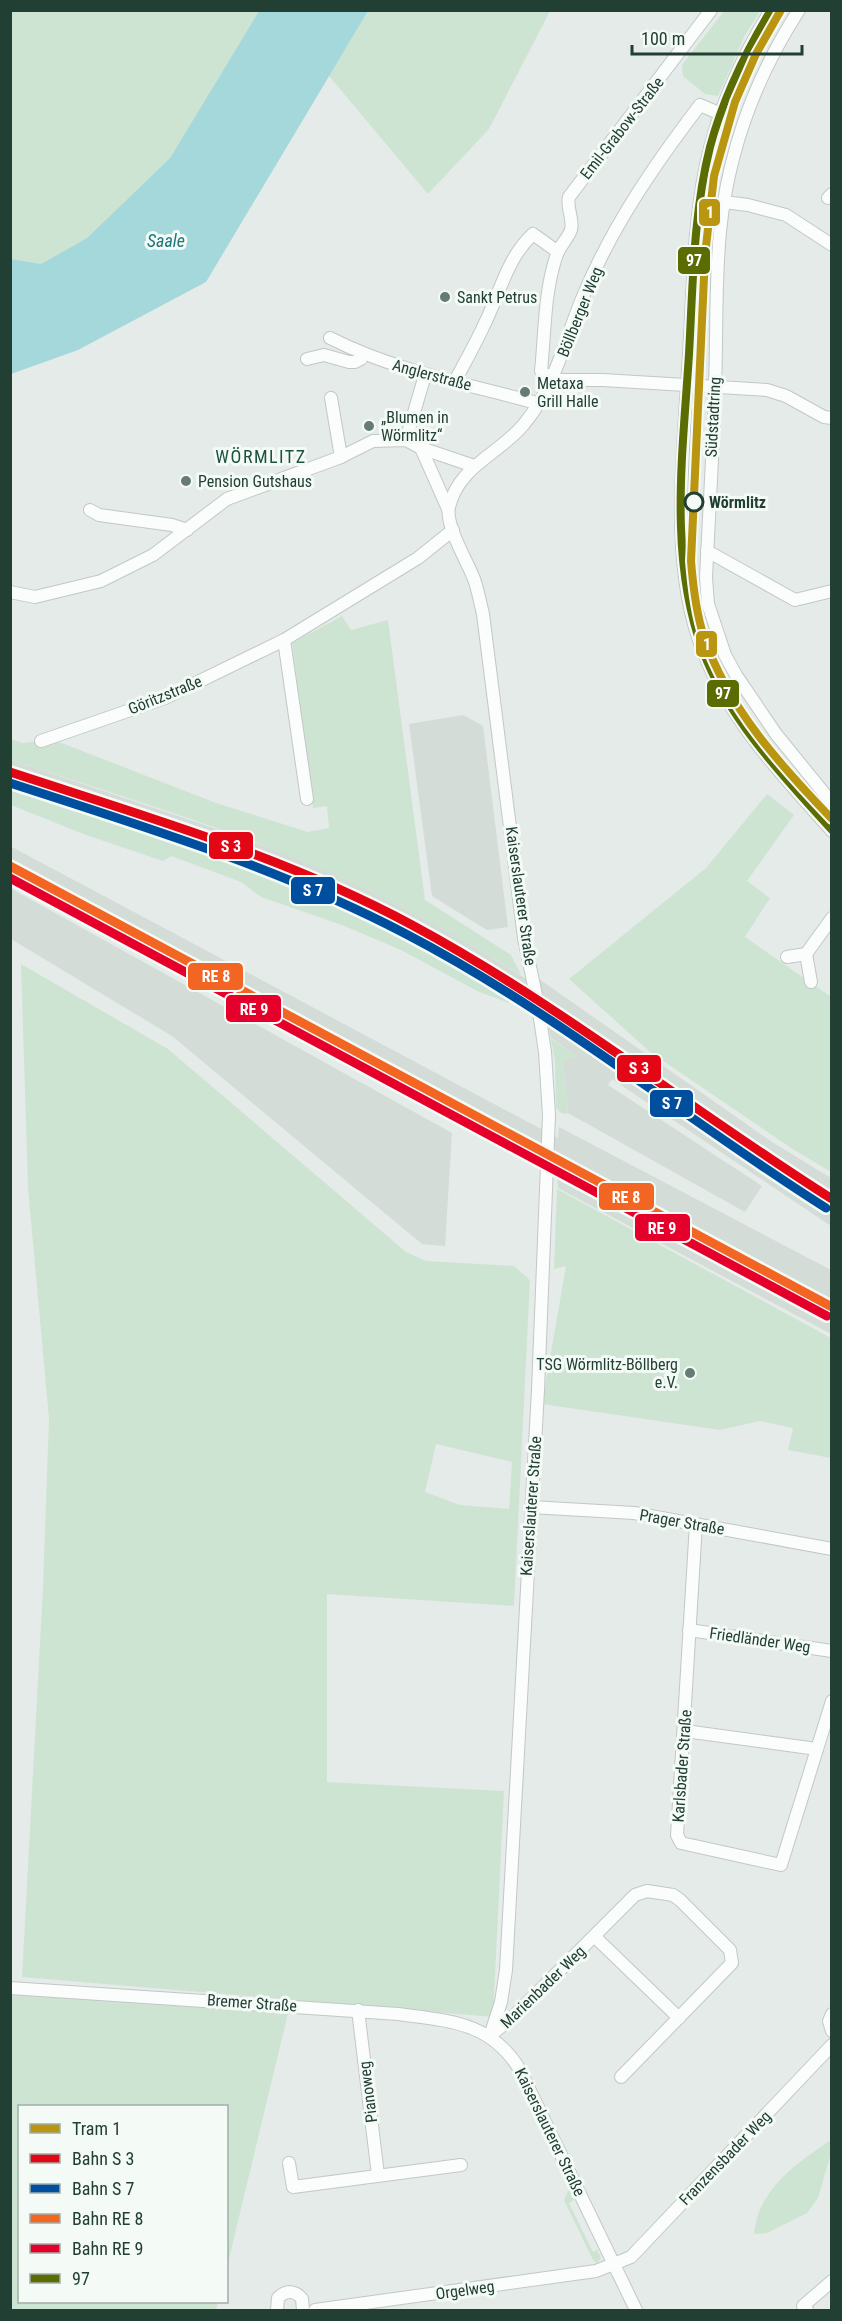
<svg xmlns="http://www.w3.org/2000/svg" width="842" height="2321" font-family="'Roboto Condensed',sans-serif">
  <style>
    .built { fill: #d3dcd7 }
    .green { fill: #cee4d3; fill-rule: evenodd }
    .water { fill: #a5d8da }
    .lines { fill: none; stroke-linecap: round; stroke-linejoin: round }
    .minor-casing { stroke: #c2c8c5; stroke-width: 14 }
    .minor { stroke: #fbfcfc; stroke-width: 12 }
    .bus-1-casing { stroke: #f4faf6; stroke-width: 12 }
    .bus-1 { stroke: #5a6c02; stroke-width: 8 }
    .rail-1-casing { stroke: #f4faf6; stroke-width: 14 }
    .rail-2-casing { stroke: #f4faf6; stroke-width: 14 }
    .rail-3-casing { stroke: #f4faf6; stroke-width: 14 }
    .rail-4-casing { stroke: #f4faf6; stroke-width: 14 }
    .rail-1 { stroke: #e30614; stroke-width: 9 }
    .rail-2 { stroke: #004f9e; stroke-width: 9 }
    .rail-3 { stroke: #f26522; stroke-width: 9 }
    .rail-4 { stroke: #e4002b; stroke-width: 9 }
    .tram-1-casing { stroke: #f4faf6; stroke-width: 12 }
    .tram-1 { stroke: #ba9510; stroke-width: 8 }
    .poi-dot { fill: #667b73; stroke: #f4faf6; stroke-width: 2 }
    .stop-dot { fill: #f4faf6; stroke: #223f34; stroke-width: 3 }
    .labels { text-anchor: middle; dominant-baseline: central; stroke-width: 6; stroke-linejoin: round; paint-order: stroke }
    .street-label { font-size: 16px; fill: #223f34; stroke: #f4faf6 }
    .poi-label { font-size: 16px; fill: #223f34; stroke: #f4faf6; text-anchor: start }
    .stop-label { font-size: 16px; font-weight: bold; fill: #223f34; stroke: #f4faf6; text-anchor: start }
    .water-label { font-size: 18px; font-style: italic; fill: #1a787e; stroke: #f4faf6 }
    .neighbourhood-label { font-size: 18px; letter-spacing: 1.5px; fill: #1d5240; stroke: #f4faf6 }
    .line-badge { stroke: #f4faf6; stroke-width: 2 }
    .badge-label { font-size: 16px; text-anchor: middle; font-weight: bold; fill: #fff }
  </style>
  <rect width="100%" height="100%" fill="#e5ebe8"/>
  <g class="built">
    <path d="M463,715L483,726L508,927L487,930L432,896L409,724Z"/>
    <path d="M11,760L202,824L295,857L376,893L450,932L541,988L539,979L772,1142L831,1178V1226L612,1079L608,1085L762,1186L745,1212L568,1113L563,1061L577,1056L551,1038L547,1019L448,958L377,920L297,884L187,842L11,784Z"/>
    <path d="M10,846L558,1138L559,1127L831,1270V1334L558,1188L557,1178L535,1164L11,879Z"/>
    <path d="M10,888L452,1133L445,1246L422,1244L172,1036L11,939Z"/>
  </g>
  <g class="green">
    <path d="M725,10L760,11L744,37L718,96L705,94L683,76L682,65Z"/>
    <path d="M10,11H259L170,158L87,238L41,264L11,259Z"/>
    <path d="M368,11H550L489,129L428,194L329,76Z"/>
    <path d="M342,616L351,630L388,620L425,900L511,955L521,975C448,931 374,890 295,858C202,820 105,791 11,760V739L22,743L54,740L216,803L308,832L329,828L327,806L313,808L292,643Z"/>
    <path d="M10,784C107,815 206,844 299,885C373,917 443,955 513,997L509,1003L477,991L401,950L342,925L261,897L241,882L171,856L163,861L86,835L11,805Z"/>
    <path d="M767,794L794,815L747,881L770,898L745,937L831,997V1172L791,1148L650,1052L569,979L706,868Z"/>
    <path d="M21,964L168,1049L406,1252L426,1261L514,1266L530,1280L514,1606L327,1594V1782L504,1791L493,2017L22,1977L43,1587L49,1419L28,1188ZM436,1444L512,1462L509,1509L460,1505L425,1492Z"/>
    <path d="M551,1039L577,1056L563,1061L568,1113C562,1115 558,1112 556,1106L555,1061Z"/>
    <path d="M557,1189L831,1338V1458L788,1450L793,1428L760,1421L720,1430L542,1404L566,1266L554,1269Z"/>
    <path d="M10,1988L290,2005L227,2267L226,2106H20V2302H218L216,2310H11Z"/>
    <path d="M831,2140V2153L818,2198L807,2213L767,2233L754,2234C758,2189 797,2163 831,2140Z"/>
    <path d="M569,2189L574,2200L569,2203L593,2252L597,2250L601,2258L597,2263L593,2260L564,2200Z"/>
  </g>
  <path class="water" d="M259,11H368L206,282L78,350L11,374V259L41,264L87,238L170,158Z"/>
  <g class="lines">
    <defs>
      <g id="minor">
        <path d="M771,10C741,58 718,110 706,165C693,227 693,291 689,354C684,447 668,564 703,651C730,721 783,776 832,831"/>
        <path d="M799,10C755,78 728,151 720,232C715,283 717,335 715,387C713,451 709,514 706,578L708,604L725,655L736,675L776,734L832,803"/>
        <path d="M828,198L832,194"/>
        <path d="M724,202L748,205L786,215L832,245"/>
        <path d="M330,338C395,371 467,384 537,403"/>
        <path d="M307,359L324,355L349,362H355L361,359L362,354"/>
        <path d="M553,380L541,371C545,333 544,291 557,254C560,246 568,238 571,230C574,219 566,208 569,197L711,10"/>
        <path d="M553,380H603L767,390L786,396L824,417L832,418"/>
        <path d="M455,381C465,362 476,343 485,323C500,293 507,258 533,234L558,252"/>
        <path d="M331,398L341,457"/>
        <path d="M406,440L425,375"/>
        <path d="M421,448L448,509"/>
        <path d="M90,510L99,515L172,525L187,530"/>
        <path d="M707,551L795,600L832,591"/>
        <path d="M10,592L35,597L101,581L153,555L227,499L341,457L373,441L406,440L421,448L474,466"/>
        <path d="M284,640L307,799"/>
        <path d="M41,741L165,698L284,640L418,558L453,530"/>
        <path d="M806,954L811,982"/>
        <path d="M787,957L806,954L832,918"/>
        <path d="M531,1507L634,1513L832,1549"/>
        <path d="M696,1524L677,1835L681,1843L781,1865L832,1701"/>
        <path d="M689,1630L832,1651"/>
        <path d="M685,1731L817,1749"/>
        <path d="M595,1937L679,2018"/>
        <path d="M10,1988L398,2014C450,2021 491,2022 520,2070L636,2310"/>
        <path d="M358,2010L378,2175"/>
        <path d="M832,2014L829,2021L832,2031"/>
        <path d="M490,2036L501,2002L506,1970L538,1390L549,1115L545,1052L538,1005L524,938L483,614C480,602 478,590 474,579C467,561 445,525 449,507C459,465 500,454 524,424C556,386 565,338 584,294C613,225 655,164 700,105L721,114"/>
        <path d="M490,2036L516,2014L635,1895L647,1891L673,1895L680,1900L730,1950L732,1963L621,2077"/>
        <path d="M289,2163L293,2187L461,2165"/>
        <path d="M277,2310L278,2298C286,2290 295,2290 302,2299L303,2310"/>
        <path d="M315,2310L596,2271L631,2257L832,2045"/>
        <path d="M807,2310L803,2306L832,2281"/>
      </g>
    </defs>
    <use href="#minor" class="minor-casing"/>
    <use href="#minor" class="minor"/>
    <defs>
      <path id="bus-1" d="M771,10C745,53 723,98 710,147C693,215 693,285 689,354C683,452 668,557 703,651C729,720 783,776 832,830"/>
    </defs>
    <use href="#bus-1" class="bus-1-casing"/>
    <use href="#bus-1" class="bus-1"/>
    <defs>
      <path id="rail-1" d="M10,772C147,817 286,857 412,925C559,1004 691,1110 832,1199"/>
      <path id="rail-2" d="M10,783C145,827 280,868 406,934C554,1011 685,1119 826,1208"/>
      <path id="rail-3" d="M10,866L832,1307"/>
      <path id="rail-4" d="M10,878L827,1316"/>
    </defs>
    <use href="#rail-1" class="rail-1-casing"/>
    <use href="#rail-2" class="rail-2-casing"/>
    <use href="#rail-3" class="rail-3-casing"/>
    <use href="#rail-4" class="rail-4-casing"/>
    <use href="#rail-1" class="rail-1"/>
    <use href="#rail-2" class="rail-2"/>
    <use href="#rail-3" class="rail-3"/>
    <use href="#rail-4" class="rail-4"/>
    <defs>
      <path id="tram-1" d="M781,10L756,54L735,102L714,176L705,255L691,561C693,586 696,613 704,637C728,708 781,766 832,819"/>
    </defs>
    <use href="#tram-1" class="tram-1-casing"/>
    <use href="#tram-1" class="tram-1"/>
  </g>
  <g class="poi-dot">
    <circle cx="445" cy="297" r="6"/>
    <circle cx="525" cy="392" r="6"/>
    <circle cx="369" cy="426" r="6"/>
    <circle cx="186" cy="481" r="6"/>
    <circle cx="690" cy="1373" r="6"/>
  </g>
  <circle class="stop-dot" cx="694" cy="502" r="9"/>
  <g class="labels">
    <g class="street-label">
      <text transform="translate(622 128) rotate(-52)">Emil-Grabow-Straße</text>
      <text transform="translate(580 312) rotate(-68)">Böllberger Weg</text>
      <text transform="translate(432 375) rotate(15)">Anglerstraße</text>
      <text transform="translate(713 417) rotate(-87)">Südstadtring</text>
      <text transform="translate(165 695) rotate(-22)">Göritzstraße</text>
      <text transform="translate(521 896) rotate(82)">Kaiserslauterer Straße</text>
      <text transform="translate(531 1506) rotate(-86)">Kaiserslauterer Straße</text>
      <text transform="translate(682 1522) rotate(10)">Prager Straße</text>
      <text transform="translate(760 1640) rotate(8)">Friedländer Weg</text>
      <text transform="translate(682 1766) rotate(-86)">Karlsbader Straße</text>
      <text transform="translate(543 1987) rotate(-44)">Marienbader Weg</text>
      <text transform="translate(252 2003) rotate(4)">Bremer Straße</text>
      <text transform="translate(368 2092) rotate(-97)">Pianoweg</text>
      <text transform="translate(550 2132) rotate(64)">Kaiserslauterer Straße</text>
      <text transform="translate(725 2158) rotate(-46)">Franzensbader Weg</text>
      <text transform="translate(465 2290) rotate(-8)">Orgelweg</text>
    </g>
    <g class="poi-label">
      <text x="457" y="297">Sankt Petrus</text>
      <text x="537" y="383">Metaxa<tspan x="537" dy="18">Grill Halle</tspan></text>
      <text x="381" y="417">„Blumen in<tspan x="381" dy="18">Wörmlitz“</tspan></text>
      <text x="198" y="481">Pension Gutshaus</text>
      <text x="678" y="1364" text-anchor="end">TSG Wörmlitz-Böllberg<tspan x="678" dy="18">e.V.</tspan></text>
    </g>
    <g class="stop-label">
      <text x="709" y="502">Wörmlitz</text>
    </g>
    <g class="water-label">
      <text x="166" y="240">Saale</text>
    </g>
    <g class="neighbourhood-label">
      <text x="261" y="456">WÖRMLITZ</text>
    </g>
  </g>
  <g class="line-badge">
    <rect x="698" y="198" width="23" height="29" rx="6" fill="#ba9510"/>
    <rect x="677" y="246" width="34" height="29" rx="6" fill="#5a6c02"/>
    <rect x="695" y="630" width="23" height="28" rx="6" fill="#ba9510"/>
    <rect x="706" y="679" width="34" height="29" rx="6" fill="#5a6c02"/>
    <rect x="208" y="831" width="46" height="29" rx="6" fill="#e30614"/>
    <rect x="290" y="876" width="46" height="29" rx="6" fill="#004f9e"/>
    <rect x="187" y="962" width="57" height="29" rx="6" fill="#f26522"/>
    <rect x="225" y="994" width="57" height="29" rx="6" fill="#e4002b"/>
    <rect x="616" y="1054" width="46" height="29" rx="6" fill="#e30614"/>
    <rect x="649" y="1089" width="45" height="29" rx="6" fill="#004f9e"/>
    <rect x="598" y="1182" width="57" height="29" rx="6" fill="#f26522"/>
    <rect x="634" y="1213" width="57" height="29" rx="6" fill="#e4002b"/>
  </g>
  <g class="badge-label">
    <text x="710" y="218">1</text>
    <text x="694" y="266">97</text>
    <text x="707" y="650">1</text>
    <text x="723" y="699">97</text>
    <text x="231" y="852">S 3</text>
    <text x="313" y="896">S 7</text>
    <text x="216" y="982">RE 8</text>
    <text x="254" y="1015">RE 9</text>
    <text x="639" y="1074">S 3</text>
    <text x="672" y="1109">S 7</text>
    <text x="626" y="1203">RE 8</text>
    <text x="662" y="1234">RE 9</text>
  </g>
  <rect width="842" height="2321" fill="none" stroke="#223f34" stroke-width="24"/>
  <rect x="18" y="2105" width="210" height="198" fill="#f4faf6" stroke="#a0afa8" stroke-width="1.5"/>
  <rect x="30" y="2124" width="30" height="9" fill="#ba9510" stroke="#a0afa8" stroke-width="1.5"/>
  <text x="72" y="2135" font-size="18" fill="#223f34">Tram 1</text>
  <rect x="30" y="2154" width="30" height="9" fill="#e30614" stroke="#a0afa8" stroke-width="1.5"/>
  <text x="72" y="2165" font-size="18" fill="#223f34">Bahn S 3</text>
  <rect x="30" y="2184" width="30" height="9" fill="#004f9e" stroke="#a0afa8" stroke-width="1.5"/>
  <text x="72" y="2195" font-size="18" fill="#223f34">Bahn S 7</text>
  <rect x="30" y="2214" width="30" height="9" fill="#f26522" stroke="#a0afa8" stroke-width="1.5"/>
  <text x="72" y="2225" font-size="18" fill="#223f34">Bahn RE 8</text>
  <rect x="30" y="2244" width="30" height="9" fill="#e4002b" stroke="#a0afa8" stroke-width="1.5"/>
  <text x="72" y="2255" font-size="18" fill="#223f34">Bahn RE 9</text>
  <rect x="30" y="2274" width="30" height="9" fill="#5a6c02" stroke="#a0afa8" stroke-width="1.5"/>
  <text x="72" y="2285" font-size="18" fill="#223f34">97</text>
  <path d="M632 45v9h170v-9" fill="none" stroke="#223f34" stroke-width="3"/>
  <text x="641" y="45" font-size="18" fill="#223f34" stroke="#f4faf6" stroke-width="4.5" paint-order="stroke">100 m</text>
</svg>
